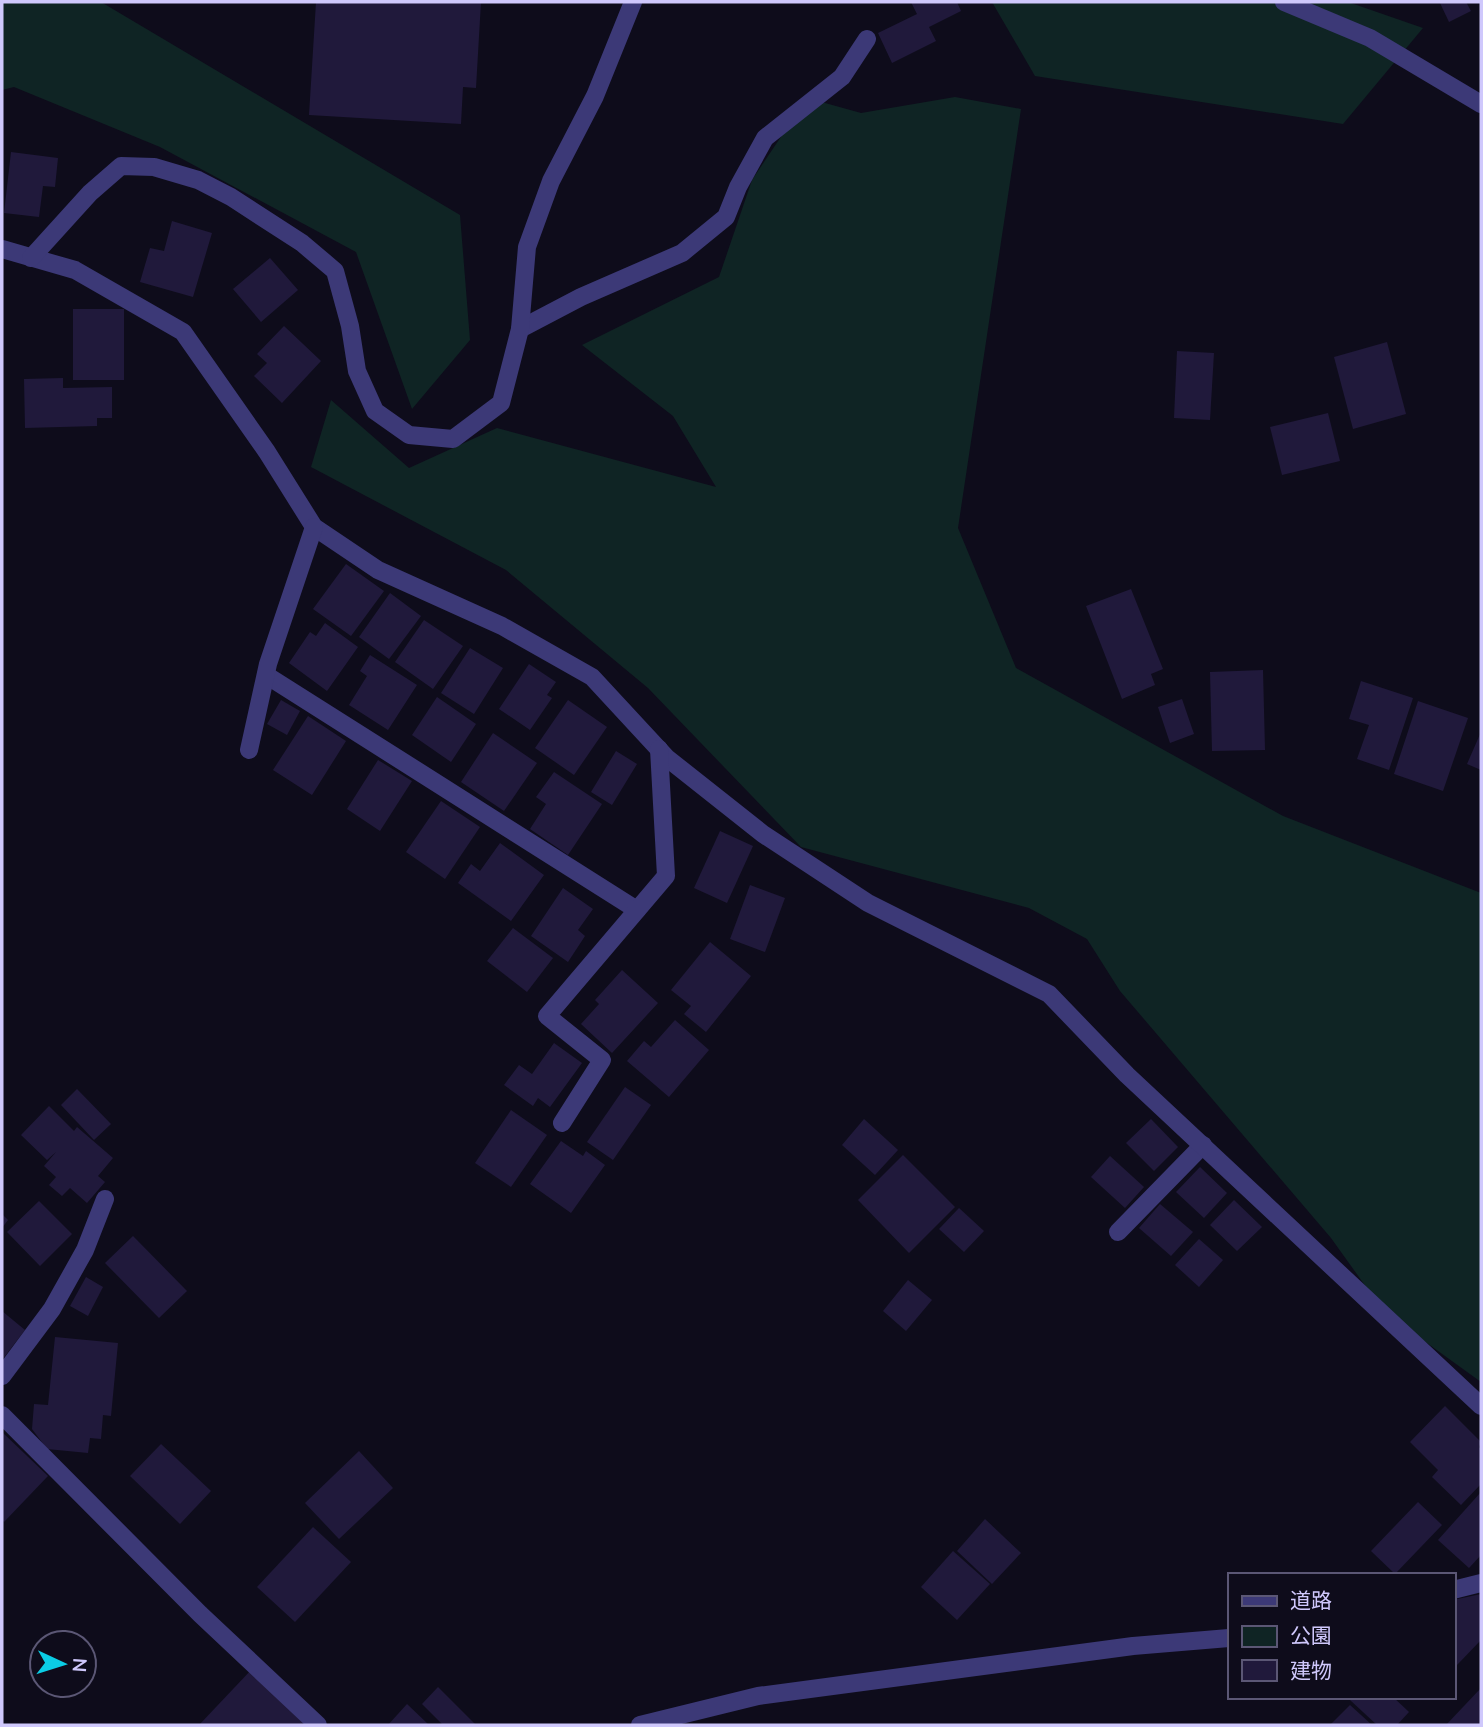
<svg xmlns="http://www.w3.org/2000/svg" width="1483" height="1727" font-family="Mulish,'Noto Sans JP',sans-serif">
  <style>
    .green { fill: #0f2424 }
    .building { fill: #20193b }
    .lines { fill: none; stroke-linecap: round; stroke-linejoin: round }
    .lane { stroke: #3c3977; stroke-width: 18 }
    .street { stroke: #3c3977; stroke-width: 18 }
  </style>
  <rect width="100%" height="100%" fill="#0e0c1b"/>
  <g class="green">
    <path d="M2,2H101L460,215L470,340L412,409L356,252L160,147L14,87L2,90Z"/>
    <path d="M992,2H1348L1423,28L1343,124L1035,76Z"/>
    <path d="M955,97L1021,109L958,528L1016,668L1283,816L1481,893V1382L1384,1312L1331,1238L1120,991L1087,939L1029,908L801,847L648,688L506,570L311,467L331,400L409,468L497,428L716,487L673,416L582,345L719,277L752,180L807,98L861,113Z"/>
  </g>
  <g class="building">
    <path d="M316,2H481L476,88L463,87L461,124L309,115Z"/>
    <path d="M911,2H957L961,11L929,27L936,41L892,63L878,33L917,14Z"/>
    <path d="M1442,2H1466L1471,11L1449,22L1440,3Z"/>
    <path d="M11,152L58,158L55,187L43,186L39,217L4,213Z"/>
    <path d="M172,221L212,233L193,297L140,282L150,248L164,251Z"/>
    <path d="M270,258L298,290L261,322L233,289Z"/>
    <rect x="73" y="309" width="51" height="71"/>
    <path d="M284,326L321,361L282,403L254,376L267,363L257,354Z"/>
    <path d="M1387,342L1406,414L1353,429L1334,357Z"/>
    <path d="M1177,351L1214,353L1210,420L1174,418Z"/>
    <path d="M63,378V388L112,387V418H97V426L25,428L24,379Z"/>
    <path d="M1328,413L1340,461L1282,475L1270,427Z"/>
    <path d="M346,564L384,591L351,636L313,609Z"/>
    <path d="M1131,589L1163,669L1151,674L1155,685L1122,699L1086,606Z"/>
    <path d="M390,593L421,616L389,659L359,637Z"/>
    <path d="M424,620L463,646L433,689L395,662Z"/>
    <path d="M325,623L358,647L327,691L289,663L310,632L316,636Z"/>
    <path d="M470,648L503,668L474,714L441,693Z"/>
    <path d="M370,655L417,685L388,730L349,705L367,676L360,671Z"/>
    <path d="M529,664L556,682L547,695L552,698L530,730L499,709Z"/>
    <path d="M1263,670L1265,750L1212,751L1210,672Z"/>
    <path d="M1361,681L1413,698L1389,770L1357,759L1369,725L1349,719Z"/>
    <path d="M437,697L476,724L451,762L412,735Z"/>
    <path d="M1182,699L1194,734L1170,743L1158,707Z"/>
    <path d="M281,700L300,711L287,735L267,724Z"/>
    <path d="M568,700L607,727L574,775L535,748Z"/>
    <path d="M1418,701L1468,718L1443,791L1394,774Z"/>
    <path d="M308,716L346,741L312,795L273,770Z"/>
    <path d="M1481,732V770L1467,764Z"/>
    <path d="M493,733L537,763L504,811L461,782Z"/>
    <path d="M616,751L637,764L612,805L591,792Z"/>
    <path d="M378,760L412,781L380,831L347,809Z"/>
    <path d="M554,772L602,804L568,855L530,829L546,804L536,797Z"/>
    <path d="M441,801L480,827L445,879L406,852Z"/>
    <path d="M720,831L753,846L727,903L694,888Z"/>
    <path d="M500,843L544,875L511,921L458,883L471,864L480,871Z"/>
    <path d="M750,885L785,898L765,952L730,939Z"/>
    <path d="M563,888L593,909L578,930L585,936L568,962L531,936Z"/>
    <path d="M513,928L553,958L527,992L487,961Z"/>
    <path d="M710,942L751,976L706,1032L684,1014L691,1006L671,990Z"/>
    <path d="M622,970L658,1003L612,1053L581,1024L599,1004L595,1000Z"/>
    <path d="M675,1020L709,1050L669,1097L627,1061L644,1041L651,1047Z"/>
    <path d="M554,1043L582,1063L550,1107L538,1098L533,1106L504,1085L519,1065L532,1074Z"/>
    <path d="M625,1087L651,1105L613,1160L587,1142Z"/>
    <path d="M77,1089L111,1124L94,1140L61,1105Z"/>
    <path d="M49,1106L74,1131L77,1127L113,1158L98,1176L105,1182L87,1203L70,1188L62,1196L49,1185L56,1177L44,1166L56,1152L47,1160L21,1135Z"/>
    <path d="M511,1110L547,1135L511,1187L475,1163Z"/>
    <path d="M864,1119L898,1150L875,1175L842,1145Z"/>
    <path d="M1151,1119L1178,1147L1154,1171L1126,1143Z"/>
    <path d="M561,1141L583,1156L586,1151L605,1165L571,1213L530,1184Z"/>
    <path d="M903,1155L955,1207L909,1253L858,1200Z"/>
    <path d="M1110,1156L1144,1187L1125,1208L1091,1177Z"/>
    <path d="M1200,1167L1227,1193L1204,1218L1176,1192Z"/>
    <path d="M1234,1200L1262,1227L1237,1251L1210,1225Z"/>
    <path d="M39,1201L72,1234L40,1266L7,1232Z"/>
    <path d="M1160,1204L1193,1232L1171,1256L1139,1228Z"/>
    <path d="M959,1208L984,1231L964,1252L939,1229Z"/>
    <path d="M2,1214L8,1220L2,1228Z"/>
    <path d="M133,1236L187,1291L159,1318L105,1263Z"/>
    <path d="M1199,1239L1223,1260L1199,1287L1175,1265Z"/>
    <path d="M86,1277L103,1287L88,1316L70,1306Z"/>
    <path d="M908,1280L932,1300L906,1331L883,1311Z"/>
    <path d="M2,1311L25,1330L2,1360Z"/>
    <path d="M55,1337L118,1343L111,1416L103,1415L101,1439L90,1438L88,1453L47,1449L32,1429L34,1404L48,1405Z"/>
    <path d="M1445,1406L1481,1442L1479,1447L1481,1450V1484L1461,1505L1432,1477L1438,1470L1410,1442Z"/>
    <path d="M2,1432L48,1476L4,1522L2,1519Z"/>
    <path d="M161,1444L211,1491L180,1524L130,1476Z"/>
    <path d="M359,1451L393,1488L339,1539L305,1503Z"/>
    <path d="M1481,1492V1555L1469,1568L1438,1540Z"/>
    <path d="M1418,1502L1442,1525L1395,1574L1371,1551Z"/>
    <path d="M985,1519L1021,1553L992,1584L957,1551Z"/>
    <path d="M313,1527L351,1562L295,1622L257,1587Z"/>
    <path d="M953,1551L990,1584L957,1620L921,1587Z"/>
    <path d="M1481,1594V1640L1457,1665L1453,1662V1600Z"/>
    <path d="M252,1669L311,1725H199Z"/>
    <path d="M438,1687L476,1725H443L422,1704Z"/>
    <path d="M1481,1688V1725H1446Z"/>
    <path d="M1353,1697H1393L1409,1712L1397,1725H1377L1350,1700Z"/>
    <path d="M407,1704L429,1725H388Z"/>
    <path d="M1350,1705L1372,1725H1330Z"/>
  </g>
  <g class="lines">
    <g class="lane">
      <path d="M520,329L581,297L682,253L726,217L738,187L765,138L842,77L867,39"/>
      <path d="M1118,1232L1203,1145"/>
      <path d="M2,1376L52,1309L85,1250L105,1199"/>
    </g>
    <g class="street">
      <path d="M1284,2L1370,38L1481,104"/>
      <path d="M2,249L75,270L183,332L267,452L314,527L378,570L502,626L592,677L667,758L763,834L868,903L1049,994L1127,1075L1481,1406"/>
      <path d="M31,258L90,193L121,166L154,167L198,180L231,197L302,243L335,271L350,326L357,371L375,411L409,435L453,439L501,403L520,329L527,247L551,181L595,96L633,2"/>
      <path d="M266,675L637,910"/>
      <path d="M249,750L268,664L314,527"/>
      <path d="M562,1123L602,1060L547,1016L666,876L659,749"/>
      <path d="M2,1415L200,1614L318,1725"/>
      <path d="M1453,1590L1481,1583"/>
      <path d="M640,1725L758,1696L1133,1646L1229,1638"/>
    </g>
  </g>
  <rect width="1483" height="1727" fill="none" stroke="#cfc8fc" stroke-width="7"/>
  <rect x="1228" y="1573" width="228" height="126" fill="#0e0c1b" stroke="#5b5775" stroke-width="2"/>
  <rect x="1242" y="1596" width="35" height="10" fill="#3c3977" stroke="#5b5775" stroke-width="2"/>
  <text x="1290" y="1608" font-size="21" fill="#cfc8fc">道路</text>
  <rect x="1242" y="1626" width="35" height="21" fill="#0f2424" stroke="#5b5775" stroke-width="2"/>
  <text x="1290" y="1643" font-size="21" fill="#cfc8fc">公園</text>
  <rect x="1242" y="1660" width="35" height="21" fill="#20193b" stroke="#5b5775" stroke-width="2"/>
  <text x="1290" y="1678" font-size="21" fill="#cfc8fc">建物</text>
  <g transform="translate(63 1664) rotate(94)"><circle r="33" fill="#0e0c1b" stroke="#5b5775" stroke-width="2"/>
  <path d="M0-5L12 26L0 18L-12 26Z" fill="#0bcde5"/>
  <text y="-10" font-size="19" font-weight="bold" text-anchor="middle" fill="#cfc8fc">N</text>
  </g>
</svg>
